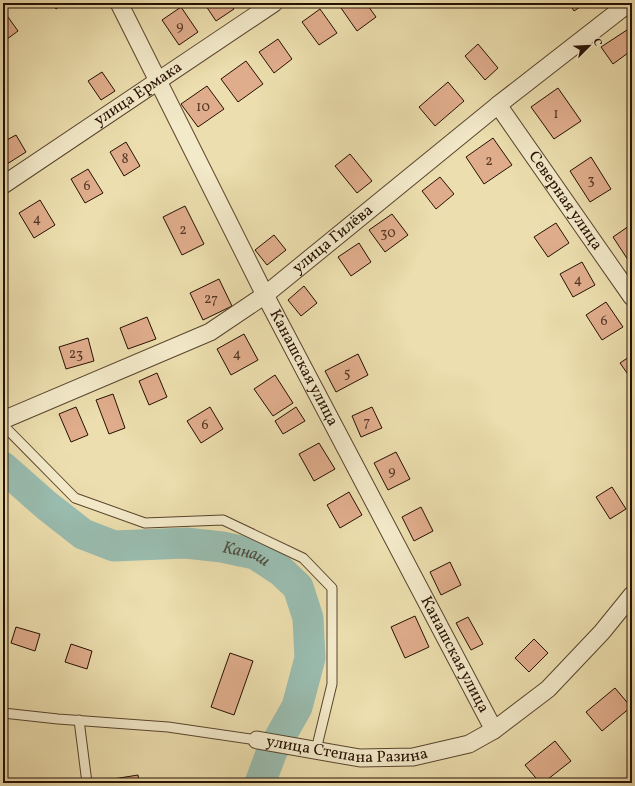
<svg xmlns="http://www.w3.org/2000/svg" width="635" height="786" font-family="Vollkorn,serif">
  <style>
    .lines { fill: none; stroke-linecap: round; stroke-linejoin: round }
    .river { stroke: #99bcaf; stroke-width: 31 }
    .building { fill: #e0ad8c; stroke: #261001 }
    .lane-casing { stroke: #58442c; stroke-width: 11 }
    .street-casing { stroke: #58442c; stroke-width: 19 }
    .lane { stroke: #f3eaca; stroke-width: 9 }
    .street { stroke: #f3eaca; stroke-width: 17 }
    .labels { text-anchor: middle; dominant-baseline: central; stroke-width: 3.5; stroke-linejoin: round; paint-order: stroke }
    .number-label { font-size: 14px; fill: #543724 }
    .street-label { font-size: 16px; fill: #261001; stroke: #f3eaca }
    .water-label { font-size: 17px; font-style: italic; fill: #4e4c3e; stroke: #f3eaca }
  </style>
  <rect width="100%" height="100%" fill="#ecdeae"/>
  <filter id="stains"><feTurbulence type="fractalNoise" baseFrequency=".005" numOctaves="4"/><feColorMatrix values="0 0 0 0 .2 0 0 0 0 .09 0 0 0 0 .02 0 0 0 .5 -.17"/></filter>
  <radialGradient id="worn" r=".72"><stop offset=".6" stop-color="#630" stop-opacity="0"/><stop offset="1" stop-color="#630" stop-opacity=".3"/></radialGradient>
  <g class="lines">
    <path class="river" id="s1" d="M3,467L46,505L83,534L114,546L186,543L222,547L255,554L281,571L298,587L308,618L310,658L297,707L272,751L260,783"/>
  </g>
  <g class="building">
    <path d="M51,3H64L56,9Z"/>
    <path d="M204,3H230L234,9L216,21Z"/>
    <path d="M348,3H366L376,17L357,31L341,8Z"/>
    <path d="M569,3H586L574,11Z"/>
    <path d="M181,7L198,32L179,45L162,20Z"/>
    <path d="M320,9L337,33L319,45L302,22Z"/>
    <path d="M8,17L18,31L3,42V21Z"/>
    <path d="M630,28L632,30V50L613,64L601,47Z"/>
    <path d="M278,39L292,59L274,73L259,52Z"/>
    <path d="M478,44L498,68L485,80L465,56Z"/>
    <path d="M246,61L263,84L238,102L221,79Z"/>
    <path d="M102,72L115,91L101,100L88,81Z"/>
    <path d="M448,82L464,101L435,126L419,107Z"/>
    <path d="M207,86L224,109L198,127L181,104Z"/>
    <path d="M558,88L581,121L554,139L531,107Z"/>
    <path d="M16,135L26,152L7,164L3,158V142Z"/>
    <path d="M493,138L512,165L484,184L466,157Z"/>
    <path d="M126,142L140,166L124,176L110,152Z"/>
    <path d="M350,154L372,181L357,193L335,166Z"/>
    <path d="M591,157L611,189L590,202L570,171Z"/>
    <path d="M88,169L103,193L85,203L71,179Z"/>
    <path d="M440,177L454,194L436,209L422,191Z"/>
    <path d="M40,200L55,225L34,238L19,213Z"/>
    <path d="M185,206L204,244L182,255L163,217Z"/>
    <path d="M392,214L408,235L385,252L369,230Z"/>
    <path d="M556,223L569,243L548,257L534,237Z"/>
    <path d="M629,226L632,230V262L630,263L613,237Z"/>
    <path d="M274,235L286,250L267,265L255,250Z"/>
    <path d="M359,243L371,262L351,276L338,257Z"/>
    <path d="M582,262L595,285L573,297L560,274Z"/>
    <path d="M219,279L232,306L203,320L190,293Z"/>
    <path d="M304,286L317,303L301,316L288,300Z"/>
    <path d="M606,302L623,327L602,340L586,315Z"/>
    <path d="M147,317L156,339L128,349L120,328Z"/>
    <path d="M244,334L258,360L231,375L217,349Z"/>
    <path d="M88,338L94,361L66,369L59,347Z"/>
    <path d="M358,354L368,375L336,392L325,371Z"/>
    <path d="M632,355V380L620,363Z"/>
    <path d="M157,373L167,397L149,405L139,381Z"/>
    <path d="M275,375L293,403L273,416L254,389Z"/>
    <path d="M113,394L125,428L109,434L96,400Z"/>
    <path d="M76,407L88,435L71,442L59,414Z"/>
    <path d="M210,407L223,429L201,443L187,421Z"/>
    <path d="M296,407L305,421L283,434L275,421Z"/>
    <path d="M372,407L382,428L361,437L352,416Z"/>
    <path d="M319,443L335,469L314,481L299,454Z"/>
    <path d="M396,452L410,479L388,490L374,463Z"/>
    <path d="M612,487L626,509L610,519L596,497Z"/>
    <path d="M349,492L362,515L340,528L327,505Z"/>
    <path d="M421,507L433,531L414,541L402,517Z"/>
    <path d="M450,562L461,585L441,595L430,572Z"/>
    <path d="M415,616L429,647L405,658L391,627Z"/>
    <path d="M468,617L483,644L471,650L456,623Z"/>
    <path d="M16,627L40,634L35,651L11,643Z"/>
    <path d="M534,639L548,653L529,672L515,658Z"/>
    <path d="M71,644L92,651L87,669L65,662Z"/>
    <path d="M230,653L253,661L234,715L211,707Z"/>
    <path d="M615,688L631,707L602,731L586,712Z"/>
    <path d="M555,741L571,761L543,783H540L525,765Z"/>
    <path d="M138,775L139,783H107V780Z"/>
  </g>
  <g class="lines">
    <defs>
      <g id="lane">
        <path d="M3,425L75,498L145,523L223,520L303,558L332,588V684L316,750"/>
        <path d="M3,713L58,719L168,727L257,740"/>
        <path d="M79,720L87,783"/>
      </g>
      <g id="street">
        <path id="s2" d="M119,3L265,295L494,730"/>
        <path id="s3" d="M498,105L632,297"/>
        <path id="s4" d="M3,185L274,3"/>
        <path id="s5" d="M3,420L210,332L265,295L498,105L629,3"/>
        <path id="s6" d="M257,740L360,758L413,757L469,744L494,730L548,689L602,632L632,595"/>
      </g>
    </defs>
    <use href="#lane" class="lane-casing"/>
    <use href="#street" class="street-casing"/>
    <use href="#lane" class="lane"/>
    <use href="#street" class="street"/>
  </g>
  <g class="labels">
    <g class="number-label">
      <text x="180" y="26">9</text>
      <text x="203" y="107">10</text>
      <text x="556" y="114">1</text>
      <text x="125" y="159">8</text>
      <text x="489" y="161">2</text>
      <text x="591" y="180">3</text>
      <text x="87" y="186">6</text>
      <text x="37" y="219">4</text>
      <text x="183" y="230">2</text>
      <text x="388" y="233">30</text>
      <text x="578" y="280">4</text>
      <text x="211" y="299">27</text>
      <text x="604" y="321">6</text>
      <text x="76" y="354">23</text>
      <text x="237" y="354">4</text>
      <text x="347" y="373">5</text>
      <text x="367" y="422">7</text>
      <text x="205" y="425">6</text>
      <text x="392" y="471">9</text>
    </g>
    <g class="street-label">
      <text stroke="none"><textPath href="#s4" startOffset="163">улица Ермака</textPath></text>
      <text stroke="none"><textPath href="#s3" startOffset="117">Северная улица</textPath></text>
      <text stroke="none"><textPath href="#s5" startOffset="379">улица Гилёва</textPath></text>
      <text stroke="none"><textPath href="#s2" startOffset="409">Канашская улица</textPath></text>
      <text stroke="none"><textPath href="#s2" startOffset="733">Канашская улица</textPath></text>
      <text stroke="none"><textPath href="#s6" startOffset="91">улица Степана Разина</textPath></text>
    </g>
    <g class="water-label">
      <text stroke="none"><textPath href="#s1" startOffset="271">Канаш</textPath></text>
    </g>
  </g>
  <rect width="635" height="786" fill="none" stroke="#ecdeae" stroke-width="16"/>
  <rect x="4" y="4" width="627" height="778" fill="none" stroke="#261001" stroke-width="2"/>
  <rect x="8" y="8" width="619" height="770" fill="none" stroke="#261001"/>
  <g transform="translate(589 46) rotate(66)" stroke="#f3eaca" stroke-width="3" paint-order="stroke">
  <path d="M0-3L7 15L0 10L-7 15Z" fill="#261001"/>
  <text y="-6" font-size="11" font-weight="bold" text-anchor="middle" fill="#261001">С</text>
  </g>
  <rect width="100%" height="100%" filter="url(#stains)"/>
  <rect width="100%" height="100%" fill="url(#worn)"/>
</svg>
